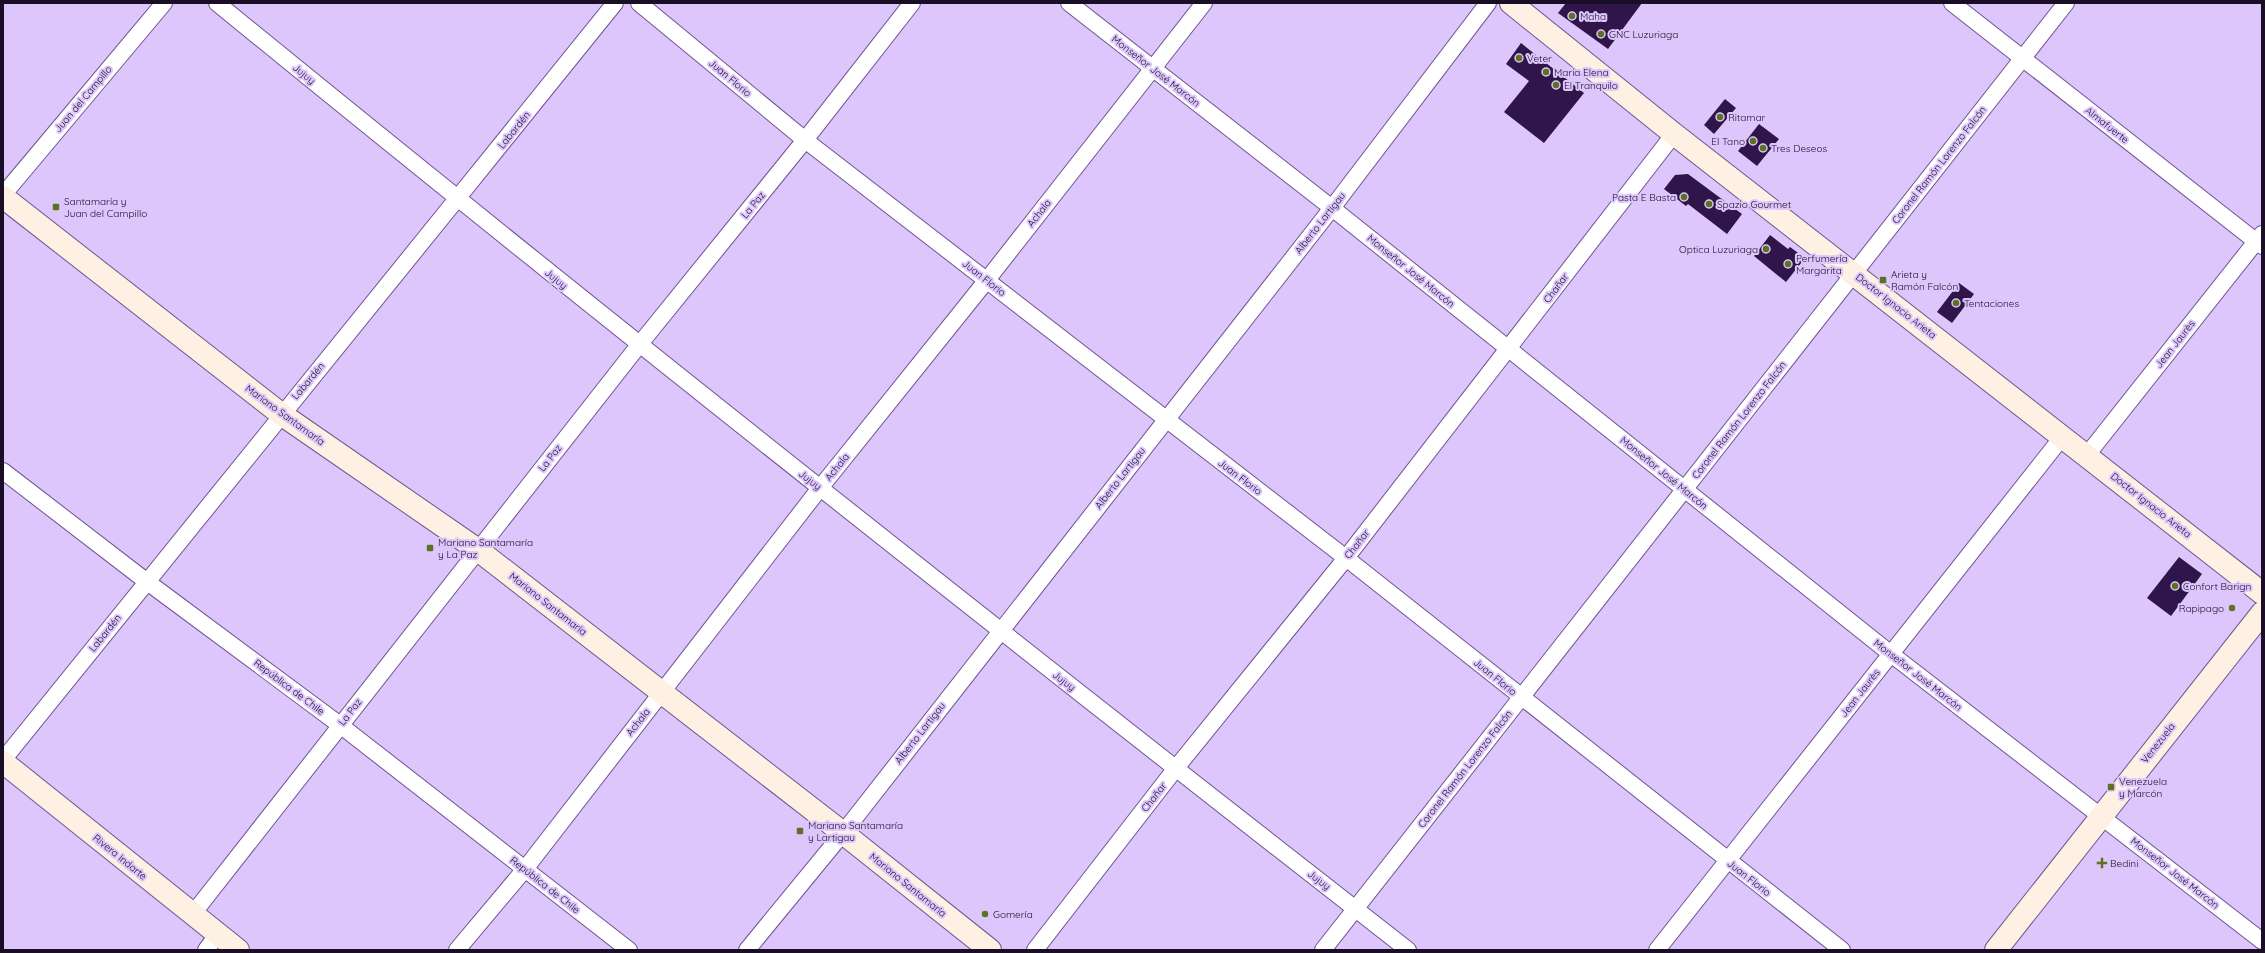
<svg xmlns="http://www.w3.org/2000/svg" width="2265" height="953" font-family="Quicksand,sans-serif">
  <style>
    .building { fill: #30154a }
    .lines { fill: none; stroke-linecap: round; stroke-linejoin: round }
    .street-casing { stroke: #6f5590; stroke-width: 18 }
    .secondary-casing { stroke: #6f5590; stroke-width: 24 }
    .street { stroke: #fff; stroke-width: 16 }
    .secondary { stroke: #fef0e3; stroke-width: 22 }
    .poi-dot { fill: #5c7222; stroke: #dcc6fb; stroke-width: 1.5 }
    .labels { text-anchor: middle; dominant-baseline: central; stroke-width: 4; stroke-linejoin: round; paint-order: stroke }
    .poi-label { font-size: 10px; fill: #190e26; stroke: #dcc6fb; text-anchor: start }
    .street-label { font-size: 10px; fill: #190e26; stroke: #dcc6fb }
  </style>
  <rect width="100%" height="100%" fill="#dcc6fb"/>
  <g class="building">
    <path d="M1566,3H1642L1608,49L1558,13Z"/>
    <path d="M1521,43L1584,93L1544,143L1504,112L1529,81L1506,64Z"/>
    <path d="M1725,99L1736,108L1714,134L1704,125Z"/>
    <path d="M1759,124L1779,139L1757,166L1738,151Z"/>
    <path d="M1688,174L1742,214L1727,234L1688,204L1686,206L1664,189L1675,175Z"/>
    <path d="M1770,235L1788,249L1790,247L1805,258L1786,282L1754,256Z"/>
    <path d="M1959,283L1974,294L1952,323L1937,312Z"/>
    <path d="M2179,557L2202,574L2171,616L2147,598Z"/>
  </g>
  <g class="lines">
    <defs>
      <g id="street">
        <path d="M217,3C610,324 1008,638 1408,950"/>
        <path d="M639,3L805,140L1346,558L1842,950"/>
        <path d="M1069,3L1332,208L1891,654L2262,941"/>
        <path d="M1952,3L2262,246"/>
        <path d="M3,195L164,3"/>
        <path d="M2087,455L2262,234"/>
        <path d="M3,471L146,581L340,725L629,950"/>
        <path d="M3,760C206,506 412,256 615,3"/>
        <path d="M192,915L639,345L805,140L912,3"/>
        <path d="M206,950L218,934"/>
        <path d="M457,950L525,869L820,488L987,280L1204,3"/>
        <path d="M747,950L843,833L1332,208L1488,3"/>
        <path d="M1035,950L1176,768L1346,558L1674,134"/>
        <path d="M1323,950L2066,3"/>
        <path d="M1657,950L2063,436"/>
      </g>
      <g id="secondary">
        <path d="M1511,3L1674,134L2262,593"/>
        <path d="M3,197L281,414L478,550L843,833L990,950"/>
        <path d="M3,762L238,950"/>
        <path d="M1996,950L2262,613"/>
      </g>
    </defs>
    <use href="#street" class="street-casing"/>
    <use href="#secondary" class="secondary-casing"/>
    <use href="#street" class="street"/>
    <use href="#secondary" class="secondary"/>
  </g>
  <g class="poi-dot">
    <circle cx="1572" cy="16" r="4"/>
    <circle cx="1601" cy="34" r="4"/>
    <circle cx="1519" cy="58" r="4"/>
    <circle cx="1546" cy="72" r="4"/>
    <circle cx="1556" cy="85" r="4"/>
    <circle cx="1720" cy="117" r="4"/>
    <circle cx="1753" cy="141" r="4"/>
    <circle cx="1763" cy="148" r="4"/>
    <circle cx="1684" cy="197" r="4"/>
    <circle cx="1709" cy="204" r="4"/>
    <rect x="52" y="203" width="8" height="8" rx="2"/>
    <circle cx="1766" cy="249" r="4"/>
    <circle cx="1788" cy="264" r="4"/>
    <rect x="1879" y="276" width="8" height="8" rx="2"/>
    <circle cx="1956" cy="303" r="4"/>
    <rect x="426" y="544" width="8" height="8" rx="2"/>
    <circle cx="2175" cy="586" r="4"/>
    <circle cx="2232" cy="608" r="4"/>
    <rect x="2107" y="783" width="8" height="8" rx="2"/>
    <rect x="796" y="827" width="8" height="8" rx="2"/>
    <path d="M2100 857h4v4h4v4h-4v4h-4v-4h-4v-4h4z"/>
    <circle cx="985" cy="914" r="4"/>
  </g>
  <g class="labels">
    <g class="poi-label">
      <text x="1580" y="16">Maha</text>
      <text x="1609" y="34">GNC Luzuriaga</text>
      <text x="1527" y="58">Veter</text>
      <text x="1554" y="72">Maria Elena</text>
      <text x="1564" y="85">El Tranquilo</text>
      <text x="1728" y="117">Ritamar</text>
      <text x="1745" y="141" text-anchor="end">El Tano</text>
      <text x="1771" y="148">Tres Deseos</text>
      <text x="1676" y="197" text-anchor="end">Pasta E Basta</text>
      <text x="64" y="201">Santamaría y<tspan x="64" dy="12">Juan del Campillo</tspan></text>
      <text x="1717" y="204">Spazio Gourmet</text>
      <text x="1758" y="249" text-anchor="end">Optica Luzuriaga</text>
      <text x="1796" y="258">Perfumería<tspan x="1796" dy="12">Margarita</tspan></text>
      <text x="1891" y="274">Arieta y<tspan x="1891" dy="12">Ramón Falcón</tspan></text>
      <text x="1964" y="303">Tentaciones</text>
      <text x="438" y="542">Mariano Santamaría<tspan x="438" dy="12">y La Paz</tspan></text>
      <text x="2183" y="586">Confort Barign</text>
      <text x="2224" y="608" text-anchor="end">Rapipago</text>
      <text x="2119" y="781">Venezuela<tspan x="2119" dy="12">y Marcón</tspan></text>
      <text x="808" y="825">Mariano Santamaría<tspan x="808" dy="12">y Lartigau</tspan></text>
      <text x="2110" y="863">Bedini</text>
      <text x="993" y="914">Gomería</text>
    </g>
    <g class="street-label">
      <text transform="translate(1156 71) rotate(38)">Monseñor José Marcón</text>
      <text transform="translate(304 74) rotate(39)">Jujuy</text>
      <text transform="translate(730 78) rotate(40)">Juan Florio</text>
      <text transform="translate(83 99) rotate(-50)">Juan del Campillo</text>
      <text transform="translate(2107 125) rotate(38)">Almafuerte</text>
      <text transform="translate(514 130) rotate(-51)">Labardén</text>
      <text transform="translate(1939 165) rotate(-52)">Coronel Ramón Lorenzo Falcón</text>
      <text transform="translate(753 205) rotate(-51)">La Paz</text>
      <text transform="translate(1039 213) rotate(-52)">Achala</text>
      <text transform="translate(1320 223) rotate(-52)">Alberto Lartigau</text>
      <text transform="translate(1411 271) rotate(39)">Monseñor José Marcón</text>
      <text transform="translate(984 278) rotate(38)">Juan Florio</text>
      <text transform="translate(556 279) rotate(39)">Jujuy</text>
      <text transform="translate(1556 288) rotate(-53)">Chañar</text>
      <text transform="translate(1896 306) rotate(38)">Doctor Ignacio Arieta</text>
      <text transform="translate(2175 344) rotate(-52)">Jean Jaurès</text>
      <text transform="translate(308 381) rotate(-50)">Labardén</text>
      <text transform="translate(285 415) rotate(36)">Mariano Santamaría</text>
      <text transform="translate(1739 420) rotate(-52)">Coronel Ramón Lorenzo Falcón</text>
      <text transform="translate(550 458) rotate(-52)">La Paz</text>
      <text transform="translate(837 467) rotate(-51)">Achala</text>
      <text transform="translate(1664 473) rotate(39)">Monseñor José Marcón</text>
      <text transform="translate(1240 477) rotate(37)">Juan Florio</text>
      <text transform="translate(1120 478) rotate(-52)">Alberto Lartigau</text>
      <text transform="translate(810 480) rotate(38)">Jujuy</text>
      <text transform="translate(2151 505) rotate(38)">Doctor Ignacio Arieta</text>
      <text transform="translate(1357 544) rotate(-52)">Chañar</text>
      <text transform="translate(548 604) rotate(38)">Mariano Santamaría</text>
      <text transform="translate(105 633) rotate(-51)">Labardén</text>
      <text transform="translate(1918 675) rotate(38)">Monseñor José Marcón</text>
      <text transform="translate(1495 677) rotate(39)">Juan Florio</text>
      <text transform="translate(1064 681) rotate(38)">Jujuy</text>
      <text transform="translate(289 687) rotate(37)">República de Chile</text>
      <text transform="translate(1860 693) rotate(-52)">Jean Jaurès</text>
      <text transform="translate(350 712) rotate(-52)">La Paz</text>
      <text transform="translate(638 722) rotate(-52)">Achala</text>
      <text transform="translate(920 733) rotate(-52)">Alberto Lartigau</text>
      <text transform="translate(2158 743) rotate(-52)">Venezuela</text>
      <text transform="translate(1465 769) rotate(-52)">Coronel Ramón Lorenzo Falcón</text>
      <text transform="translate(1154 797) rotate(-52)">Chañar</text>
      <text transform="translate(120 857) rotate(39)">Rivera Indarte</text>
      <text transform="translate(2175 873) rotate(38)">Monseñor José Marcón</text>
      <text transform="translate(1749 878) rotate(38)">Juan Florio</text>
      <text transform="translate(1319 880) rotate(38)">Jujuy</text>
      <text transform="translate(545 885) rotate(38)">República de Chile</text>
      <text transform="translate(908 885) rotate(39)">Mariano Santamaría</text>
    </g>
  </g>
  <rect width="2265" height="953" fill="none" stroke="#190e26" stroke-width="8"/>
</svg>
